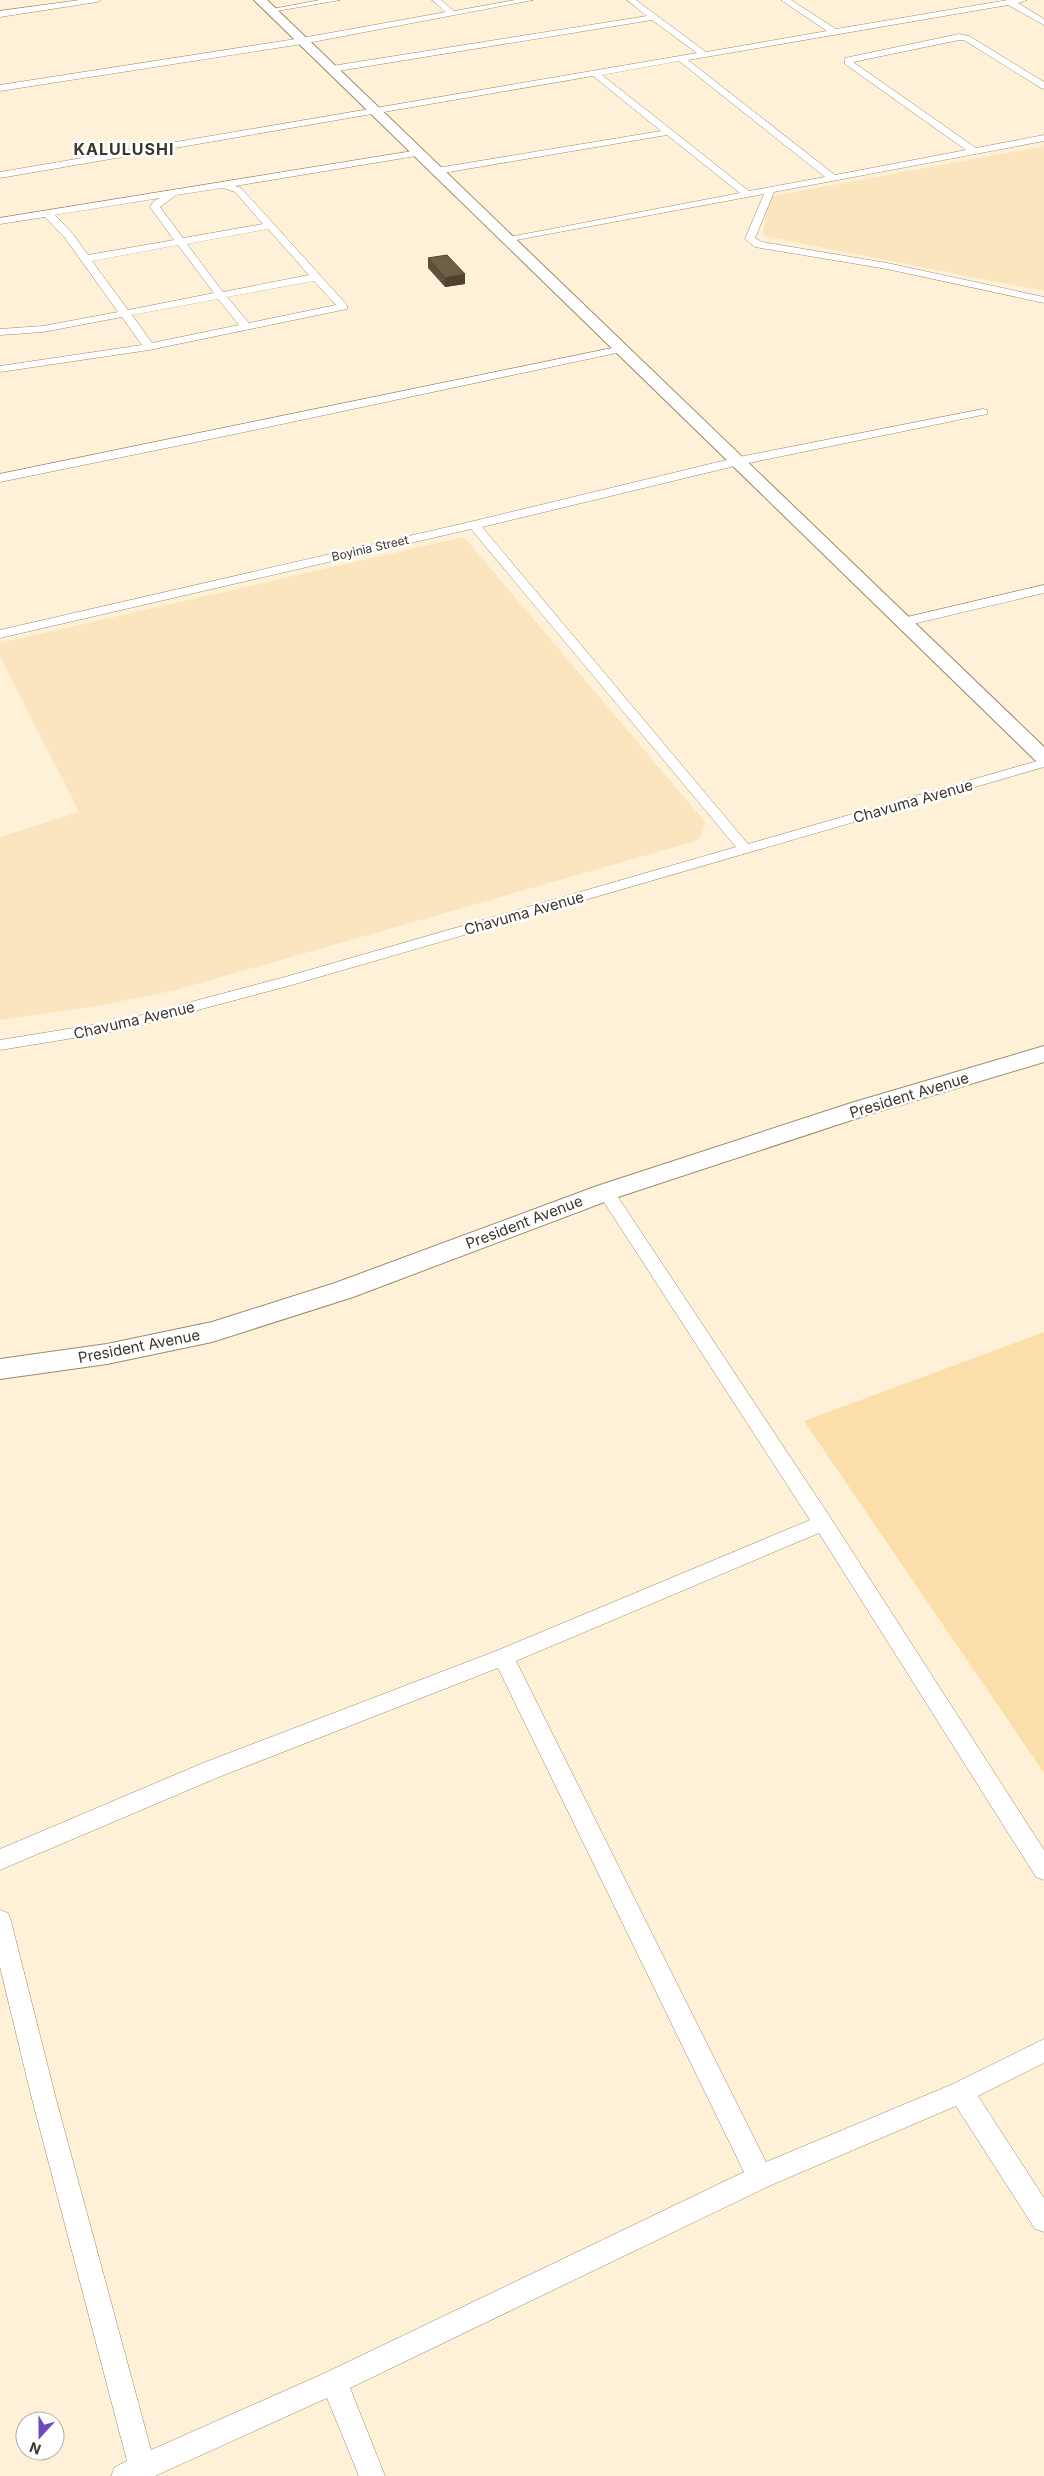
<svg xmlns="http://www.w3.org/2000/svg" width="1044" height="2476" font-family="Inter,sans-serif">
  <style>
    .built { fill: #fae5be }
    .green { fill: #fbdeaa }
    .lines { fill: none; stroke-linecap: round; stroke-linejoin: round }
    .street-casing { stroke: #9b8a6d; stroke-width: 1 }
    .secondary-casing { stroke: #9b8a6d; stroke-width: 2 }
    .street { fill: #fff; fill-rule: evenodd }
    .secondary { fill: #fff; fill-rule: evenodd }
    .wall { fill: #5f5139 }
    .shaded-wall { fill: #4d422e }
    .building { fill: #6e5e42; stroke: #4d422e }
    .labels { text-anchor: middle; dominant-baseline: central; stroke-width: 5; stroke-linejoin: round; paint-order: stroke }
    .far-street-label { font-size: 12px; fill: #3d372a; stroke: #fff }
    .street-label { font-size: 15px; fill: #3d372a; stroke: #fff }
    .far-district-label { font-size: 16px; font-weight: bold; letter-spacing: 1px; fill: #3d372a; stroke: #fff }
  </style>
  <rect width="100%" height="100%" fill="#fff1d7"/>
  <g class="built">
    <path d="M1044,146V291L763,236L768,197Z"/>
    <path d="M464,537L706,823L699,840L176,990L91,1007L0,1020V837L79,812L0,656V643Z"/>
  </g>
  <path class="green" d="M1044,1332V1773L804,1421Z"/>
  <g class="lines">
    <defs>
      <g id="street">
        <path d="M80,0H101L97,2L0,17V11Z"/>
        <path d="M320,0H340L271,12L267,10Z"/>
        <path d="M432,0H441L454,11L515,0H533L302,44L0,91V85L302,38L446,12Z"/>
        <path d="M627,0H636L706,52L827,31L781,0H791L836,29L1008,0H1027L1018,3L1044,19V25L1008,5L688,60L835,175L966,150L845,64V58L959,34L969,36L1044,82V89L1041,88L964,40H959L853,62L976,148L1044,135V141L774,192L755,238L762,242L887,263L1044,297V303L887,269L755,247L745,239L764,194L505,242L504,240L509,237L740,193L667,135L437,174L432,171L437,168L661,131L593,76L0,178V172L697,53L652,20L332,72L328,69L332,66L647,16ZM679,61L825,177L749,191L602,75Z"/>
        <path d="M419,150L422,151V155L235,186L241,188L347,305V309L149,350L0,372V366L142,345L122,317L43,332L0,335V329L43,326L118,312L65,238L45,217L0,224V218ZM223,188L235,192L263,224L183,238L160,207L176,195ZM160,198L154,201L150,207L174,240L88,255L73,234L55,215ZM268,229L309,275L223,292L187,244ZM178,245L214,293L128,310L92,261ZM314,281L336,305L249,323L227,297ZM218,299L239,325L152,343L132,315Z"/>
        <path d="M622,346L627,349L626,351L235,434L0,482V474Z"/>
        <path d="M983,409L987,410V414L739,465L482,527L748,844L1044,759V767L288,986L123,1030L0,1050V1040L123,1020L285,977L736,847L471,529L0,638V630L474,521L739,457Z"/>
        <path d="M1044,585V593L904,626L898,622L899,619Z"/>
        <path d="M606,1186L612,1188L830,1517L1044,1850V1880L1036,1877L819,1533L516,1661L766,2162L953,2084L1044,2039V2063L978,2096L1044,2198V2232L1035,2229L956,2106L769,2186L350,2388L385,2476H359L327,2398L155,2476H111L115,2467L127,2461L32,2099L0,1967V1910L8,1913L11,1921L56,2099L151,2450L325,2373L744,2172L498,1668L219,1777L0,1870V1849L203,1763L496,1651L810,1520L600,1196L597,1192L600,1188Z"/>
      </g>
      <g id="secondary">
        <path d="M254,0H267L1044,747V764L1037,762Z"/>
        <path d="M1044,1046V1062L867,1115L615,1198L353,1297L212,1342L107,1364L0,1379V1359L107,1344L212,1322L335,1283L597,1186L851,1103Z"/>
      </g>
    </defs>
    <use href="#street" class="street-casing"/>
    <use href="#secondary" class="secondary-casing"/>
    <use href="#street" class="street"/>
    <use href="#secondary" class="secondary"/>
  </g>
  <path class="wall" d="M428,258L465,284L445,287L428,268Z"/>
  <path class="shaded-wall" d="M465,274V284L445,287V278Z"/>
  <path class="building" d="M447,255L465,274L445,278L428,258Z"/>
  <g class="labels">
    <g class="far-street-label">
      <text transform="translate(370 548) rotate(-13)">Boyinia Street</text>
    </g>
    <g class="street-label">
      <text transform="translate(913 801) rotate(-16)">Chavuma Avenue</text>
      <text transform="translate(524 913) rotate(-16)">Chavuma Avenue</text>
      <text transform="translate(134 1020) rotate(-13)">Chavuma Avenue</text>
      <text transform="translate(909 1095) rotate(-17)">President Avenue</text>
      <text transform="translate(524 1222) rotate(-21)">President Avenue</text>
      <text transform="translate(139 1346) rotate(-11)">President Avenue</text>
    </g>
    <g class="far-district-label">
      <text x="124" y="149">KALULUSHI</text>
    </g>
  </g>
  <g transform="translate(40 2436) rotate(201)"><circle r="24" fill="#ffffff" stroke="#b1afaa"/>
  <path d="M0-4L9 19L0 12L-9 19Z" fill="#6b47c0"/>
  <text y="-8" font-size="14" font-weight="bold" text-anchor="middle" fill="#3d372a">N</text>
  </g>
</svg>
